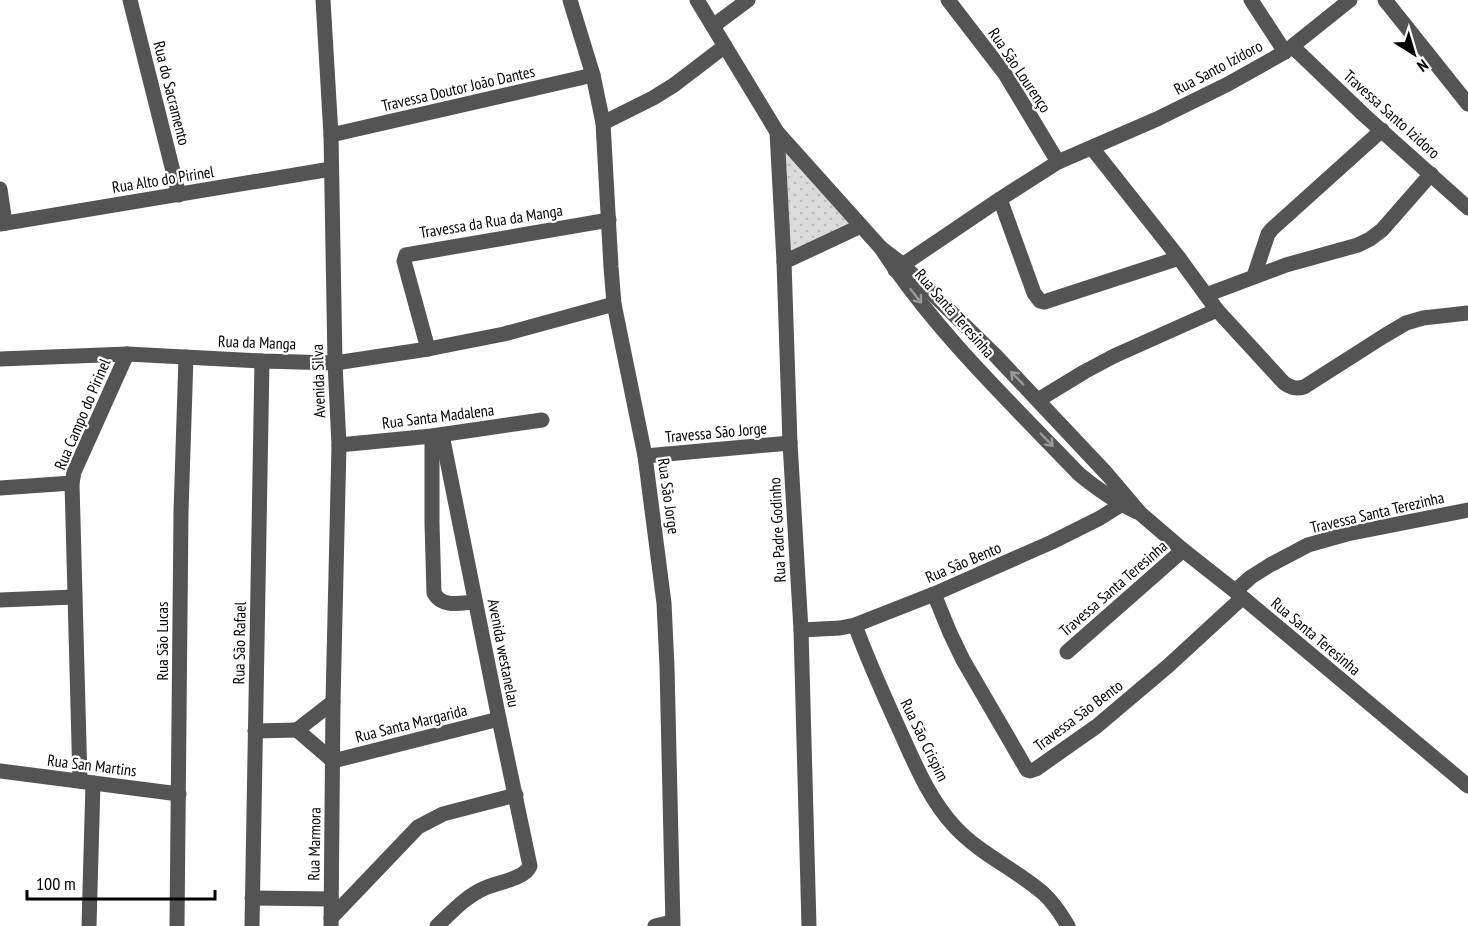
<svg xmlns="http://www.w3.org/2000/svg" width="1468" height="926" font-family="'PT Sans Narrow',sans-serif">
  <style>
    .park { fill: url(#park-dots) }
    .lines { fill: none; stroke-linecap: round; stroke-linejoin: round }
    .minor { stroke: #545454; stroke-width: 15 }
    .oneway { stroke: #989898 }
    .labels { text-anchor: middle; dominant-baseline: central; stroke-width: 4.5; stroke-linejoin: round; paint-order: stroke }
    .street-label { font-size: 16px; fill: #000; stroke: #fff }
  </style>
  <defs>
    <pattern id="park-dots" width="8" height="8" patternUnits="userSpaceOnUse" patternTransform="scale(1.5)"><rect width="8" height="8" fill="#dbdbdb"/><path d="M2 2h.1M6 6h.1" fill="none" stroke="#bababa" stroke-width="1.8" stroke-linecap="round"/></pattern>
  </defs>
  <rect width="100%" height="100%" fill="#fff"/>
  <path class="park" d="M783,145L854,223L787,256Z"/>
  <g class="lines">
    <g class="minor">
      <path d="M130,0L179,195"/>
      <path d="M323,0L331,135L335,363L339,445L333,702L331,926"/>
      <path d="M570,0L593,75L603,123L611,267L614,304L645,456L664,603L667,667L673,926"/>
      <path d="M697,0L777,132L881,248C936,332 1010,402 1079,474C1097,489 1116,502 1137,512"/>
      <path d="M948,0L1005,74L1058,162"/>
      <path d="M1251,0L1285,52"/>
      <path d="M1385,0L1468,104"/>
      <path d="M713,26L748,0"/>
      <path d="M1293,47L1364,115L1468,208"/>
      <path d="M603,123L653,98L674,85L725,46"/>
      <path d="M777,132L784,262L790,443L801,630L809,926"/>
      <path d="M331,135L593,75"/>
      <path d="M1092,148L1179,258L1217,310L1284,383C1291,388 1296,389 1304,387L1384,336L1406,323L1423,318L1468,313"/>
      <path d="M0,189L5,223"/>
      <path d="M1000,199L1034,293L1040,301L1044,302L1179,258"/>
      <path d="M0,224L331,169"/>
      <path d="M881,248L902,264L994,354L1107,474L1141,514L1183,550L1235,591L1468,786"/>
      <path d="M784,262L861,226"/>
      <path d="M895,270L1000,199L1058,162L1157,119L1228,84L1285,52L1350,0"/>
      <path d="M1254,276L1268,234L1272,229L1382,130"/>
      <path d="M1206,295L1286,265L1358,245L1370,239L1382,230L1431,174"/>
      <path d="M428,349L404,261L406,255L609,220"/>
      <path d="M0,359L127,354L262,361L335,363L428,349L504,334L614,304"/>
      <path d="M1038,400L1084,372L1114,356L1217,310"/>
      <path d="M432,436V523L434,593C442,608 461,603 475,602"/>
      <path d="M339,445L432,436L542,420"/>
      <path d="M645,456L790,443"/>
      <path d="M0,488L72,483"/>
      <path d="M1235,591L1251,577L1270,565L1308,545L1347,534L1468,510"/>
      <path d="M934,594L950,633L963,660L1027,770L1030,771L1036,769L1097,726L1168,666L1242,598"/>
      <path d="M0,600L74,597"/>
      <path d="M855,625C868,661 884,696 900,731C915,764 929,799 955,827C980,854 1015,869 1043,893C1053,902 1061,914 1068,926"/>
      <path d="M801,630L840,628L855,625L934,594L1052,542L1100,518L1127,501"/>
      <path d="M1067,652L1183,550"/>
      <path d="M255,731L297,730"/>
      <path d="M333,761L499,719"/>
      <path d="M333,761L297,730L333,702"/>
      <path d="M0,771L179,794"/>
      <path d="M80,781L72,483L74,472L127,354"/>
      <path d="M252,898L331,899"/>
      <path d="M331,918L418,827L443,814L516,795"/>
      <path d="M89,926L93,783"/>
      <path d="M177,926L181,512L186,357"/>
      <path d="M252,926L262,361"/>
      <path d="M437,926C452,912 466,896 485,888C498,882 525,879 530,866L499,719L442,435"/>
      <path d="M655,926L672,922"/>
    </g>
  </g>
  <defs><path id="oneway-shaft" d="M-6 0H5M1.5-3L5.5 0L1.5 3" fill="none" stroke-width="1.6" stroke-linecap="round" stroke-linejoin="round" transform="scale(1.5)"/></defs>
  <g class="oneway">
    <use href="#oneway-shaft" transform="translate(916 296) rotate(52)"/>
    <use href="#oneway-shaft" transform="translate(1017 378) rotate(-134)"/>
    <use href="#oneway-shaft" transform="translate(1047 440) rotate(46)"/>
  </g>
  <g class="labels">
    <g class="street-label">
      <text transform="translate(1218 67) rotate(-28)">Rua Santo Izidoro</text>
      <text transform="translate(1020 70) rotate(56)">Rua São Lourenço</text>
      <text transform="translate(458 88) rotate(-13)">Travessa Doutor João Dantes</text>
      <text transform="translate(172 93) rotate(76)">Rua do Sacramento</text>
      <text transform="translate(1392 114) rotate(42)">Travessa Santo Izidoro</text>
      <text transform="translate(163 179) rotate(-9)">Rua Alto do Pirinel</text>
      <text transform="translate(491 221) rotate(-9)">Travessa da Rua da Manga</text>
      <text transform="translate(955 313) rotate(49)">Rua Santa Teresinha</text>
      <text transform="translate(257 342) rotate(2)">Rua da Manga</text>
      <text transform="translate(318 381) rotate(-92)">Avenida Silva</text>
      <text transform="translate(82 414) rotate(-67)">Rua Campo do Pirinel</text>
      <text transform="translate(438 416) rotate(-7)">Rua Santa Madalena</text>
      <text transform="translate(716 432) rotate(-5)">Travessa São Jorge</text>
      <text transform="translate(669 496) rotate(82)">Rua São Jorge</text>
      <text transform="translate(1377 512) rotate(-13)">Travessa Santa Terezinha</text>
      <text transform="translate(777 530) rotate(-93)">Rua Padre Godinho</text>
      <text transform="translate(963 562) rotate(-23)">Rua São Bento</text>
      <text transform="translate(1113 588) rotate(-41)">Travessa Santa Teresinha</text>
      <text transform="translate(1316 636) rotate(40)">Rua Santa Teresinha</text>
      <text transform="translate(162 641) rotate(-90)">Rua São Lucas</text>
      <text transform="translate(239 643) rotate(-89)">Rua São Rafael</text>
      <text transform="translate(504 653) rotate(79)">Avenida westanelau</text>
      <text transform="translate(1078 715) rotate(-37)">Travessa São Bento</text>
      <text transform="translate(411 723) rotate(-14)">Rua Santa Margarida</text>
      <text transform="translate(925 740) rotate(64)">Rua São Crispim</text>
      <text transform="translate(92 765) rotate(7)">Rua San Martins</text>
      <text transform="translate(314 844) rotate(-89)">Rua Marmora</text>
    </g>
  </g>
  <g transform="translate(1414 54) rotate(143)" stroke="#ffffff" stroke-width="4.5" paint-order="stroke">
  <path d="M0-4.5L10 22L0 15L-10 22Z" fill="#000000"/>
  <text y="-9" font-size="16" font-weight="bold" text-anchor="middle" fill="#000000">N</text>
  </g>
  <path d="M27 890v9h188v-9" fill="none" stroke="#000000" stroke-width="3"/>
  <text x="36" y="890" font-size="18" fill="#000000" stroke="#ffffff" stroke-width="4.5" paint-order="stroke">100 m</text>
</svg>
